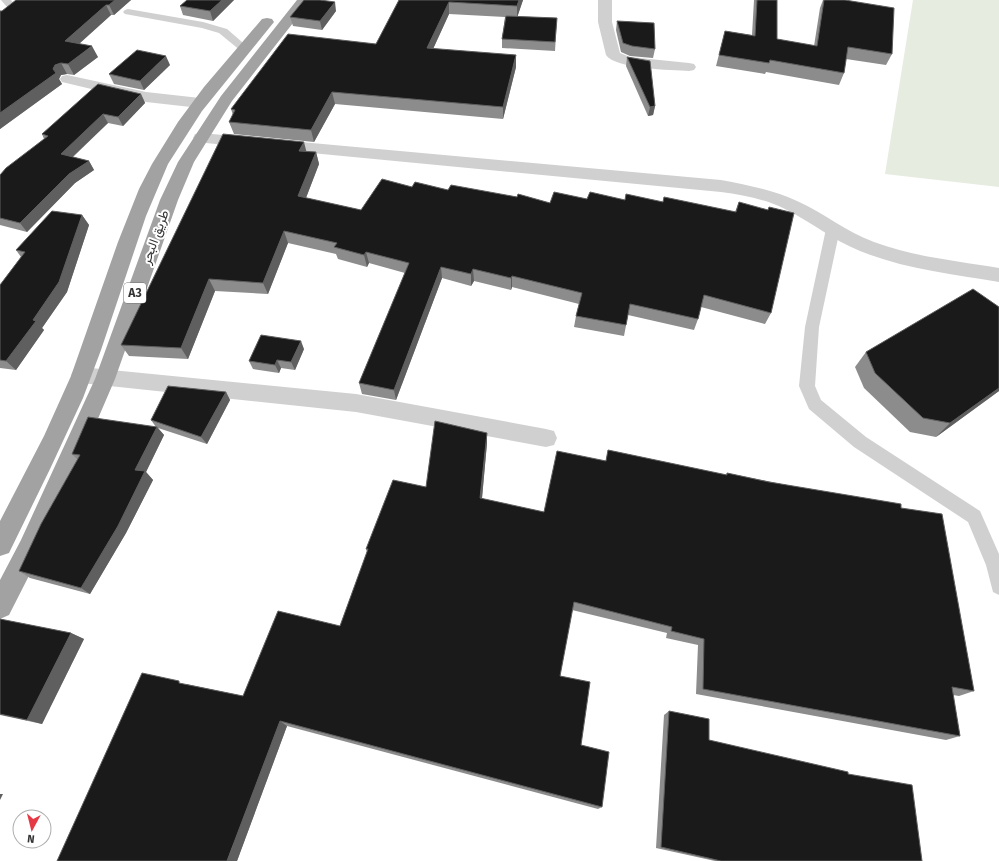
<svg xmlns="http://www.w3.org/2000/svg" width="999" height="861" font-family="'Fira Sans',Vazirmatn,sans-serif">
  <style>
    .green { fill: #e6ecdf }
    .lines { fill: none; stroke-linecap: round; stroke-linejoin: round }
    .service { fill: #d0d0d0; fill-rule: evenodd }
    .minor { fill: #d0d0d0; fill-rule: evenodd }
    .trunk { fill: #a2a2a2; fill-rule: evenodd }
    .wall { fill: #8c8c8c }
    .shaded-wall { fill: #5f5f5f }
    .building { fill: #1a1a1a; stroke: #5f5f5f }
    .labels { text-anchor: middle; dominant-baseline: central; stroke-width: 4; stroke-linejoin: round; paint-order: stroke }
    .shield { fill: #fff; stroke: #707070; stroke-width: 1 }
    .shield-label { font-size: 12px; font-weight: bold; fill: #333 }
    .street-label { font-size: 13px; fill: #333; stroke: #fff }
  </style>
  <rect width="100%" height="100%" fill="#fff"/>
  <path class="green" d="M913,0H999V187L885,174Z"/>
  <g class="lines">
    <g class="service">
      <path d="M1,0H11L15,5L10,8L7,7Z"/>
      <path d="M128,9L203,22L227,29L250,49L245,52L241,51L219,33L202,28L125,14L123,12L125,10Z"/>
      <path d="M833,225L838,226L840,229L819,327L815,386L821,400L866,437L980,511L999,554V595L993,592L986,565L968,522L854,447L809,409L799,386L805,327L826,229L828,226Z"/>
    </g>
    <g class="minor">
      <path d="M598,0H612V22L620,53L630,57L689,63L694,64L696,67L694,70L689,71C672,70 615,69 606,55L598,22Z"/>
      <path d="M67,75L146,92L200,98L205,100L208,103L205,106L200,108L146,102L62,82L60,79L62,76Z"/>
      <path d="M201,133L721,180C747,185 773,190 797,201C824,213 846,232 874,242C914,257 958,261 999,268V282C953,274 904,269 860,251C833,240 811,222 785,209C765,199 743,195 721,192L195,142L193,138L195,134Z"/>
      <path d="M81,367L356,394L546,429L554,431L557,438L554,445L546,447L356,412L81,383L74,381L71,375L74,369Z"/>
    </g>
    <g class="trunk">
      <path d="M297,0H311L232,101L194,162L178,200L115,379L39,556L9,615L0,619V580L21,540L95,379L160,200L178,162L221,96Z"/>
      <path d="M267,18L272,19L274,22L202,111L168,164L146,216L101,350L83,398L50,469L9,553L0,556V521L44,436L71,376L118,242L139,189L152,164L178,122L204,87L262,19Z"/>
    </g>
  </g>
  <g class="wall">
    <path d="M16,0H131L114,15H111L79,44L98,57L74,75L67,74L61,75L59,79L62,84L0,129V11H2Z"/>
    <path d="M234,0L213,21L183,15L180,6Z"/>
    <path d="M399,0H523L517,17L557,18L555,51L502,48V39L505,17L449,14L433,49L516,67L503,119L335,104L314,142L234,134L229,122L233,115L231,109L376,44Z"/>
    <path d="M754,0H777V39L814,46L820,8L823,0H845L892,54L886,65L846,59L844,73L839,85L766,72L765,74L716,66L725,31L752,35Z"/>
    <path d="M336,11L322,30L293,26L290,17Z"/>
    <path d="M617,21L655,49L653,58L630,56L621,52L616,30Z"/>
    <path d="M627,57L655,106L653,115L648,116L626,66Z"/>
    <path d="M170,65L144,90L114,84L109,74Z"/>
    <path d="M141,94L145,103L123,126L108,123L73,157L89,161L94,170L75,183L27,232L0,225V175L44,139L42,134Z"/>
    <path d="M306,152H316L319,164L306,198L361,210L412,187L448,190L517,197L550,203L587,199L625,200L663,202L735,212L739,202L771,313L765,324L701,307L698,319L694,330L628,315L624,336L574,327L576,316L579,304L512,287L511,290L474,281L471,286L442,278L396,400L362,394L359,383L405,273L369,263L367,267L338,259L336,254L288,243L268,294L215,291L188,359L129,356L121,345Z"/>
    <path d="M82,215L89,225L67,292L42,328L44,330L16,370L0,368V285L21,257L16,250Z"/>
    <path d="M999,307V391L936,437L910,432L864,388L855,367L866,352Z"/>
    <path d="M304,349L295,370L281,368L279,373L253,369L249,361Z"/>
    <path d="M226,392L230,400L207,444L158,428L164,435L146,472L153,480L126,533L90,594L30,578L19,571L78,460L72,454L156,427L151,420Z"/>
    <path d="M487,433V443L482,499L544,512L606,460L608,450L726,475L727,473L901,508L974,691L959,696L953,695L960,736L946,740L696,694L698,645L666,638L667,633L572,610L560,676L581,745L602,807L598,809L287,726L237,861L186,684L243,696L340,626L367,552L366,549L426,487Z"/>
    <path d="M0,619L71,633L84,639L42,724L0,715Z"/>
    <path d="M669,711L709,740L848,774L922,861H715L656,848L664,715Z"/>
  </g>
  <g class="shaded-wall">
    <path d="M115,0H131L114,15L109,5Z"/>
    <path d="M222,0H234L213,21L210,11Z"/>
    <path d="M519,0H523L517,18V6Z"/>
    <path d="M335,2L336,11L322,30L320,21Z"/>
    <path d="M449,2V14L428,60L427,48Z"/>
    <path d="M106,5L111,15L71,51L65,41Z"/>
    <path d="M92,46L98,57L74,75L68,64Z"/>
    <path d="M516,55V67L503,119V107Z"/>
    <path d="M166,56L170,65L144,90L140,81Z"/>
    <path d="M61,63L67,74L61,75L59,79L62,84L0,129V113L53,69L55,65Z"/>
    <path d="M332,92L335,104L314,142L311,130Z"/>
    <path d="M141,94L145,103L123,126L118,117Z"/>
    <path d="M655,106L653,115L648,116L650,107Z"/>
    <path d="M103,114L108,123L66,163L61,154Z"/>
    <path d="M304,142L307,154L299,151Z"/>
    <path d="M316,152L319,164L302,208L298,196Z"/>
    <path d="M89,161L94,170L75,183L27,232L20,223L69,174Z"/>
    <path d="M82,215L89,225L67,292L42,328L44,330L16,370L6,361L33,320Z"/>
    <path d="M284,231L288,243L268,294L263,283Z"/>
    <path d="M366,252L369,263L367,267L364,255Z"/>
    <path d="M441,267L442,278L396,400L394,390Z"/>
    <path d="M473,269L474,281L471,286V274Z"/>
    <path d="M512,276V287L511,290V278Z"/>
    <path d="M209,279L215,291L188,359L181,348Z"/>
    <path d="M301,341L304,349L295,370L291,362Z"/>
    <path d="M277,360L281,368L279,373L275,365Z"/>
    <path d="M999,388V391L936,437L950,423Z"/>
    <path d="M226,392L230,400L207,444L201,437Z"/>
    <path d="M157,427L164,435L146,472L153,480L126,533L90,594L81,588L135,470Z"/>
    <path d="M487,433V443L481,508L480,498Z"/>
    <path d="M71,633L84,639L42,724L27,720Z"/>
    <path d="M280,721L287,726L237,861H227Z"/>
    <path d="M0,794H3L0,800Z"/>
  </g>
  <g class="building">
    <path d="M16,0H115L109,5H106L65,41L92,46L68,64L61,63L55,65L53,69L56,73L0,113V11H2Z"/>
    <path d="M187,0H222L210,11L180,6Z"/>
    <path d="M304,0H320L335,2L320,21L290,17Z"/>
    <path d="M399,0H519L517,6L449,2L427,48L516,55L503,107L332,92L311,130L229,122L235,110L231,109L288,34L376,44Z"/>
    <path d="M757,0H777V39L817,46L824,0H845L894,8L892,54L848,47L844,73L770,60L769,63L719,55L725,31L755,36Z"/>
    <path d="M506,16L557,18L555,42L502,39Z"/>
    <path d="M617,21L654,23L655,49L632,46L623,43Z"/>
    <path d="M137,50L166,56L140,81L109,74Z"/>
    <path d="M627,57L650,61L655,106L650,107Z"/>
    <path d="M98,84L141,94L118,117L103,114L61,154L89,161L69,174L20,223L0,218V175L6,168L48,136L42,134Z"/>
    <path d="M223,134L304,142L299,151L316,152L298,196L361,210L382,179L412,187L415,182L448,190L451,185L517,197L518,194L550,203L554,192L587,199L590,192L625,200L626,194L663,202L664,197L736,212L739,202L768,210L769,207L794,213L771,313L704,295L698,319L630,304L626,325L576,316L582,293L512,276L511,278L473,269L471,274L441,267L394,390L359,383L409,263L366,252L364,255L334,247L337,243L284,231L263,283L209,279L181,348L121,345Z"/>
    <path d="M52,211L82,215L59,282L33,320L36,321L6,361L0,360V285L25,252L16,250Z"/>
    <path d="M973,289L999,307V388L950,423L923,418L875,373L866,352Z"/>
    <path d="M261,335L301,341L291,362L277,360L275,365L249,361Z"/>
    <path d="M168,386L226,392L201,437L151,420Z"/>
    <path d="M88,417L157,427L135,470L145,471L118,526L81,588L19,571L41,524L80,455L72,454Z"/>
    <path d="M435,421L487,433L480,498L544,512L557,451L606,461L608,450L727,475V473L769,482L901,504V508L942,514L974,691L952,687L960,736L703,689L704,639L671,631L672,627L574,602L560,676L590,682L581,745L609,752L602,807L280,721L227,861H57L142,673L179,681V683L243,696L278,611L340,626L368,549H366L393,480L426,487Z"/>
    <path d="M0,619L71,633L27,720L0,714Z"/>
    <path d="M669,711L709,719V740L848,772V774L912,785L922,861H721L661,847Z"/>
  </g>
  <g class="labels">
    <rect class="shield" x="124" y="283" width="22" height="20" rx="3"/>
    <g class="shield-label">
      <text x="135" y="293">A3</text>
    </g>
    <g class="street-label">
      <text transform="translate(155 237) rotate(-70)">طريق البحر</text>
    </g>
  </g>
  <g transform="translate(32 829) rotate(187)"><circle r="19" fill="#ffffff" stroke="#adadad"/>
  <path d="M0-3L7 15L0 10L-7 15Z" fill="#e63946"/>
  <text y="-6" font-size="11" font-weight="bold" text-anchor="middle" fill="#333333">N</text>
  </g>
</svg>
